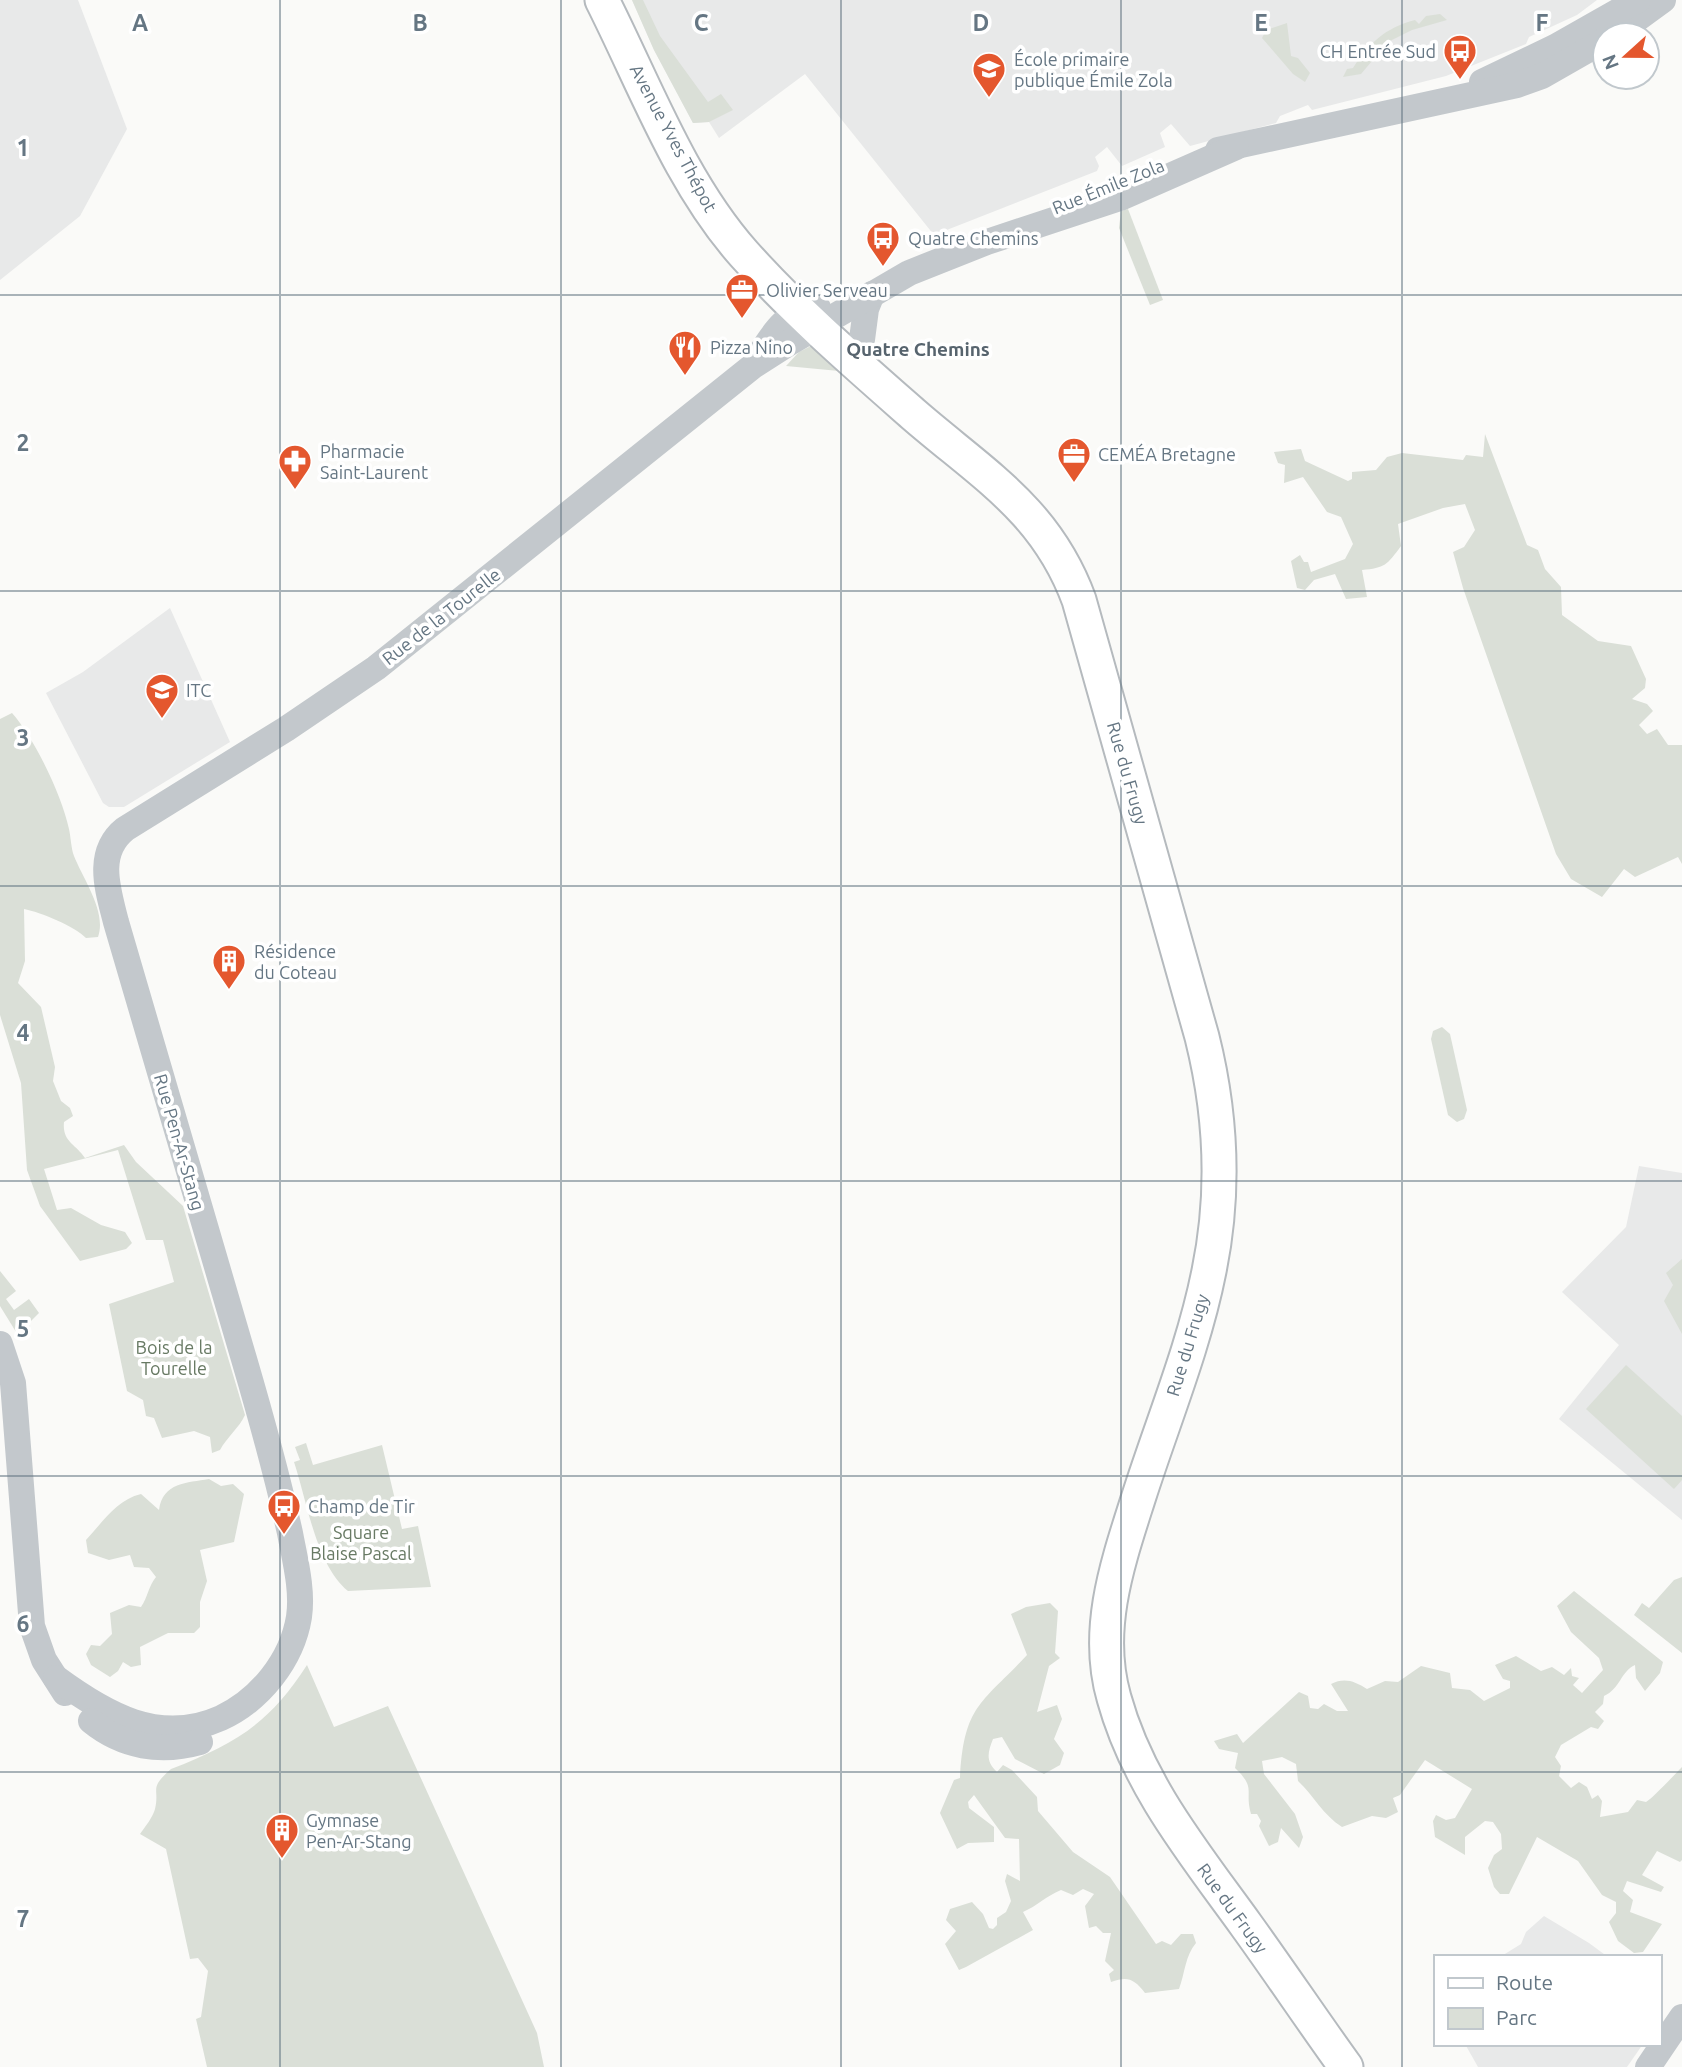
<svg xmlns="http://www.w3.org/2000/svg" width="1682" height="2067" font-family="Ubuntu,sans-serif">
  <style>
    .built { fill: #e8e9e9 }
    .green { fill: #dadfd7 }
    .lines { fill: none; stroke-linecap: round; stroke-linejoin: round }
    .major-casing { stroke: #b5babe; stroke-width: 37 }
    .minor { stroke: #c3c8cc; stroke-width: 26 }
    .major { stroke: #fff; stroke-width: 33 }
    .grid { fill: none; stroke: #657683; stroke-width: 2; stroke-opacity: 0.55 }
    .labels { text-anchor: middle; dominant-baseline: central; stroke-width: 7; stroke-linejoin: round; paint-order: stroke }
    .poi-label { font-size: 18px; fill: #657683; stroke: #fff; text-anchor: start }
    .street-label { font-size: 18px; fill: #657683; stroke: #fff }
    .park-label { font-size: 18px; fill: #687a64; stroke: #fff }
    .neighbourhood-label { font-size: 19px; font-weight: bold; fill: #57646e; stroke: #fff }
    .grid-label { font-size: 23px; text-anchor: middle; font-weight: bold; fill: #657683; stroke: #fff; stroke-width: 7; stroke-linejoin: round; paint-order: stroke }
  </style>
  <rect width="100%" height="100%" fill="#fafaf8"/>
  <g class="built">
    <path d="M0,0H78L127,129L80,216L0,280Z"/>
    <path d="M632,0H1597L1577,15L1529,37L1526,44L1446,76L1312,110L1308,105L1280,116L1276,123L1190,146L1171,124L1160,133L1165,147L1122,166L1107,147L1095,157L1099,166L1097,171L934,235L805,74L719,138L709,122L693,123L654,50Z"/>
    <path d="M170,608L230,742L124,807H109L103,803L46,693L83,672Z"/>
    <path d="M1639,1166L1682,1173V1520L1559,1419L1619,1345L1562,1292L1626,1227Z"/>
    <path d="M1544,1916L1589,1943L1608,1957H1500L1521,1944L1526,1932Z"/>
    <path d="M1465,2044H1643L1627,2067H1478Z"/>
  </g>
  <g class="green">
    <path d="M632,0H643L660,36L708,102L721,94L733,110L709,122L693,123L654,50Z"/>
    <path d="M1440,14L1447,20L1412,30L1388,42L1361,74L1343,77L1347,69L1353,68C1369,43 1385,28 1415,20L1419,24L1426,16Z"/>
    <path d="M1287,23L1291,56L1298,58L1310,73L1305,82L1293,74L1262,38L1266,30Z"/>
    <path d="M1128,209L1163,300L1150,305L1119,228L1121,211Z"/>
    <path d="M815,344L840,364L839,371L786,366L799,352Z"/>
    <path d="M1485,434L1527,545L1538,550L1545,569L1561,587L1562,615L1598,641L1631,646L1646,679L1645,688L1632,699L1647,704L1653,711L1639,725L1647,734L1657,729L1668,745H1682V864L1678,857L1635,877L1624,869L1602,897L1571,879L1556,854L1463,588L1453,552L1464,547L1475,530L1465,504L1443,508L1398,524L1401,546C1387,565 1385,568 1362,570L1367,597L1346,599L1335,574L1314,580L1305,590L1297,588L1291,561L1300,555L1304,562H1308L1311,572L1345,559L1353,544L1341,517L1327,512L1303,477L1284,483L1285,465L1278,463L1274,452L1301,449L1305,461L1348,481L1352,479V472L1376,470L1387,457L1402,453L1463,460L1466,455L1483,457Z"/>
    <path d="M12,713C35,739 62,796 69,829C71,838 71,848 74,856C83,879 107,912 98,937L86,938C76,927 40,912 24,909L25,961L18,983L41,1007L55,1067L53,1081L61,1101L70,1108L73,1116L64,1122C62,1142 76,1144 85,1158L124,1145L136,1162L183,1206L245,1415C239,1428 227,1437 220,1450L212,1453L210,1437L194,1431L162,1438L154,1418L146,1416L143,1400L127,1391L109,1304L174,1282L163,1240H146L118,1150L44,1169L57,1210L71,1208L101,1225L125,1232L132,1243L126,1249L80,1261L40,1206L27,1170L21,1083L0,1015V719Z"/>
    <path d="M1442,1027L1450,1034L1467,1110L1464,1119L1457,1122L1448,1115L1431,1039L1433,1031Z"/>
    <path d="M1682,1259V1334L1664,1301L1673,1285L1666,1273Z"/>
    <path d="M0,1271L16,1291L6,1299L14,1310L29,1299L39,1313L31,1321L28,1335L21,1340L0,1306Z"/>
    <path d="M1626,1365L1682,1416V1480L1674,1489L1586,1409Z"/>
    <path d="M306,1443L313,1465L382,1445L402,1529L418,1526L431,1587L348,1591C316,1565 307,1501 294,1462L300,1460L295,1447Z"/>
    <path d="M209,1479L221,1486L233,1484L244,1494L234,1542L200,1550L207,1581L200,1602V1627L194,1633H168L140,1647L141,1665L131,1667L123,1662L118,1671L110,1677L91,1665L86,1654L91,1645L100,1646L112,1634L110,1613L129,1605L141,1607C148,1597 148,1587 156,1577L149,1568L134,1567L130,1555L109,1560L88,1553L86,1540C103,1522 116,1500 141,1494L159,1510C163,1482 187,1483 209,1479Z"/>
    <path d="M1682,1577V1653L1634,1615L1642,1603L1649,1608L1674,1580Z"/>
    <path d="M1574,1591L1663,1662L1660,1673L1645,1691L1636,1678L1635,1665C1621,1671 1620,1689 1604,1696L1603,1704L1595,1712L1604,1721L1598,1729L1591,1727L1561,1745L1555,1757L1561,1766L1559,1776L1571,1788L1579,1782L1587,1787L1592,1799L1598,1795L1602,1801L1600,1817L1628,1812L1637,1800L1646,1802C1653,1798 1674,1775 1682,1767V1860L1680,1862L1657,1851L1642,1875L1664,1887L1661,1892L1627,1881L1623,1891L1633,1900L1630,1912L1662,1924L1643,1952L1634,1953L1618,1941L1609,1922L1616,1913V1902L1602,1895L1578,1861L1537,1837L1509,1894H1500L1494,1887L1488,1868L1494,1855L1502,1849L1501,1834L1493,1822L1485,1821L1465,1837V1855L1435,1837L1433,1821L1436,1815L1446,1820L1455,1818L1472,1789L1425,1760L1400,1795L1393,1798L1398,1812L1386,1818L1372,1816L1342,1827C1323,1815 1314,1796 1298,1781L1296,1764L1282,1757L1262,1761L1264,1774L1295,1814L1303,1837L1299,1848L1281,1828L1278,1842L1269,1846L1259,1826L1261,1821L1257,1814H1251C1244,1790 1257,1789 1235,1768L1238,1753L1219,1749L1214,1741L1237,1734L1243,1743L1299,1692L1308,1696L1310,1708L1318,1709L1324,1704L1337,1711H1348L1331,1684C1344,1677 1355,1681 1367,1689L1385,1681L1398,1682L1421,1666L1450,1673L1452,1688L1470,1690L1484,1701L1510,1688V1681L1503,1679L1495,1665L1516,1656L1541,1671L1552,1667L1564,1675L1571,1668L1572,1676L1579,1678L1573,1685L1582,1693L1603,1670L1599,1658L1571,1632L1557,1606Z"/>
    <path d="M1050,1603L1058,1611L1055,1653L1060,1658L1049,1666L1037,1712L1057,1705L1062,1719L1054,1739L1064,1753L1060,1765L1044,1774L1015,1759L1002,1737L993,1739C988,1752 985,1761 997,1772L1003,1765L1012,1770L1037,1797L1038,1811L1073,1852L1110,1877L1156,1944L1162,1941L1171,1945L1181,1934H1193L1196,1943C1185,1956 1185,1973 1179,1989L1145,1993C1134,1979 1128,1976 1111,1982L1109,1974L1114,1970L1105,1961L1111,1933H1103L1096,1926L1089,1928L1085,1906L1094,1894L1083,1889L1073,1895L1061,1890C1046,1896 1037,1906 1023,1912L1033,1930L966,1967L959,1970L945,1944L956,1931L946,1920L950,1909L972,1902L983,1914L989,1928L993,1929L997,1925V1918L1006,1912L1011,1901L1005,1881L1007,1874L1020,1881L1019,1839L1005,1838L974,1795L968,1802L969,1808L994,1827V1842L968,1843L957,1849L940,1813L954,1780L960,1778C964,1705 981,1704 1027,1655L1011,1614L1026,1607Z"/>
    <path d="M307,1665L334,1727L388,1706L537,2033L544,2067H207L196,2019L201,2017L208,1971L198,1958L190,1959L166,1849L140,1834C145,1827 153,1817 155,1809C160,1788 148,1789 171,1769C235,1744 269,1724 307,1665Z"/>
  </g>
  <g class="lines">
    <defs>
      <path id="major" d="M602,0C645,85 680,182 744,254C795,311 855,363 913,414C982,474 1046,510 1079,600L1202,1037C1221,1113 1225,1193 1209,1271C1194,1347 1163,1421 1139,1496C1118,1562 1094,1629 1114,1698C1138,1785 1194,1853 1246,1925C1280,1972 1312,2020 1346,2067"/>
    </defs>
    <use href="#major" class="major-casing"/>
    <g class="minor">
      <path d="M1626,27L1663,0"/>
      <path d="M1482,82L1555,47L1638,0"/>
      <path d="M1218,150L1517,85L1542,76L1605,40"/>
      <path d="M861,347L866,309L872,294"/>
      <path d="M757,359C774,332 785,312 818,308"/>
      <path d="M0,1344L13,1383L32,1626L44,1660L65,1693"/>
      <path d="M56,1678C105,1714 159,1746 221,1718C260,1700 292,1660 299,1617C303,1590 295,1560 290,1533C277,1475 261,1417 244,1359C201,1214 159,1068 116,922C108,890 95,853 125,829L286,729L376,668L753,366L789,343L909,273L987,242L1120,198L1236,147"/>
      <path d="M91,1721C123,1747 161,1753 200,1742"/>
      <path d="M1648,2067L1682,2017"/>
    </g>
    <use href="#major" class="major"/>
  </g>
  <path class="grid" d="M280,0V2067M561,0V2067M841,0V2067M1121,0V2067M1402,0V2067M0,295H1682M0,591H1682M0,886H1682M0,1181H1682M0,1476H1682M0,1772H1682"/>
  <defs>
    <symbol id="bus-pin" viewBox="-11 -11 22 30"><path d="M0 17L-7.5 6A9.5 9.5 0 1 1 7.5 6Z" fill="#e4572e" stroke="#fff"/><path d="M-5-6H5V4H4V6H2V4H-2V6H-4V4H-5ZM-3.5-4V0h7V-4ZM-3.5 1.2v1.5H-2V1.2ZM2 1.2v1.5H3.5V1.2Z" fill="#fff"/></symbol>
    <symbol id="school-pin" viewBox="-11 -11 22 30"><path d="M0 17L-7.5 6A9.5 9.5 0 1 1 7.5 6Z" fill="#e4572e" stroke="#fff"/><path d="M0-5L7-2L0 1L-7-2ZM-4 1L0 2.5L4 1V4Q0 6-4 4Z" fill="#fff"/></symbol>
    <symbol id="office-pin" viewBox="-11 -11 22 30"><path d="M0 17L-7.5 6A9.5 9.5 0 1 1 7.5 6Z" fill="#e4572e" stroke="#fff"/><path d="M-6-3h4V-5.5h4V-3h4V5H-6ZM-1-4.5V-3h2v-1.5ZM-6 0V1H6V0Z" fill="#fff"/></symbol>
    <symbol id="restaurant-pin" viewBox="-11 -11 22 30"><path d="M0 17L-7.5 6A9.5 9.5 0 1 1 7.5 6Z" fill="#e4572e" stroke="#fff"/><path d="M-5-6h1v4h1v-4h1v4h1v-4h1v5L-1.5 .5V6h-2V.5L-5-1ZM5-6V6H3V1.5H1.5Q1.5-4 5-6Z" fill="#fff"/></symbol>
    <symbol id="pharmacy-pin" viewBox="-11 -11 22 30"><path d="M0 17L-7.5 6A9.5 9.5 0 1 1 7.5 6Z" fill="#e4572e" stroke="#fff"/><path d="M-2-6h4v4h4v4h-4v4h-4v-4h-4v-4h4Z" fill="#fff"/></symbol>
    <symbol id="building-pin" viewBox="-11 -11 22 30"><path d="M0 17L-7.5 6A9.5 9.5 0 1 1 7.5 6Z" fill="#e4572e" stroke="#fff"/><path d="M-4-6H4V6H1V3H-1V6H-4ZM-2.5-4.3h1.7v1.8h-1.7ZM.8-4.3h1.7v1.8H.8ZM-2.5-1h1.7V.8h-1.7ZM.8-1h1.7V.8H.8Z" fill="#fff"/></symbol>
  </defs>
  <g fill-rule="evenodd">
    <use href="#bus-pin" x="1441" y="32" width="38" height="52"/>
    <use href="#school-pin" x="970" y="50" width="38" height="52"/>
    <use href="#bus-pin" x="864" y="219" width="38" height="52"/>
    <use href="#office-pin" x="723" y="271" width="38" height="52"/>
    <use href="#restaurant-pin" x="666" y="328" width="38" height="52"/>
    <use href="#office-pin" x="1055" y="435" width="38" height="52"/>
    <use href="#pharmacy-pin" x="276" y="442" width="38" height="52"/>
    <use href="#school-pin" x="143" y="671" width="38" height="52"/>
    <use href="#building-pin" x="210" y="942" width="38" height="52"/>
    <use href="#bus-pin" x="265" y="1487" width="38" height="52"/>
    <use href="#building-pin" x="263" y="1811" width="38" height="52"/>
  </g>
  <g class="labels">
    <g class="poi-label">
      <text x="1436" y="51" text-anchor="end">CH Entrée Sud</text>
      <text x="1014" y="59">École primaire<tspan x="1014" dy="21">publique Émile Zola</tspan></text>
      <text x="908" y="238">Quatre Chemins</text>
      <text x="766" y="290">Olivier Serveau</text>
      <text x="710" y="347">Pizza Nino</text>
      <text x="320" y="451">Pharmacie<tspan x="320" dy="21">Saint-Laurent</tspan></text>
      <text x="1098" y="454">CEMÉA Bretagne</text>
      <text x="186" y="690">ITC</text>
      <text x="254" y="951">Résidence<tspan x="254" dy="21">du Coteau</tspan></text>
      <text x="308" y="1506">Champ de Tir</text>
      <text x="306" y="1820">Gymnase<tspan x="306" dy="21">Pen-Ar-Stang</tspan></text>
    </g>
    <g class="street-label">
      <text transform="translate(674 138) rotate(62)">Avenue Yves Thépot</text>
      <text transform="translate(1108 186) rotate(-22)">Rue Émile Zola</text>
      <text transform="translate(441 616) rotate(-38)">Rue de la Tourelle</text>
      <text transform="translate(1128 773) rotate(74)">Rue du Frugy</text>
      <text transform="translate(180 1142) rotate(74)">Rue Pen-Ar-Stang</text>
      <text transform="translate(1187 1345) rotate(-73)">Rue du Frugy</text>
      <text transform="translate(1233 1908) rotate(54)">Rue du Frugy</text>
    </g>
    <g class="park-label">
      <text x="174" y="1347">Bois de la<tspan x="174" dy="21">Tourelle</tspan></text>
      <text x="361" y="1532">Square<tspan x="361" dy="21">Blaise Pascal</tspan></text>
    </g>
    <g class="neighbourhood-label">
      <text x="918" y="349">Quatre Chemins</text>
    </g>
  </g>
  <g class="grid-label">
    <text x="140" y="31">A</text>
    <text x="420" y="31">B</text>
    <text x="701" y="31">C</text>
    <text x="981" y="31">D</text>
    <text x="1261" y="31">E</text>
    <text x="1542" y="31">F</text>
    <text x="23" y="156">1</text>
    <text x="23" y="451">2</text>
    <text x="23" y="746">3</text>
    <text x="23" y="1041">4</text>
    <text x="23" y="1337">5</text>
    <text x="23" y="1632">6</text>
    <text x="23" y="1927">7</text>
  </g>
  <rect x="1434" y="1955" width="228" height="91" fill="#ffffff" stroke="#c1c8cd" stroke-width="2"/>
  <rect x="1448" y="1978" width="35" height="10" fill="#ffffff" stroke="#c1c8cd" stroke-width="2"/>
  <text x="1496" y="1990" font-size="21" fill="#657683">Route</text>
  <rect x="1448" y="2008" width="35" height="21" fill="#dadfd7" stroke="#c1c8cd" stroke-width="2"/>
  <text x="1496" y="2025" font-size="21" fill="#657683">Parc</text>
  <g transform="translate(1626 56) rotate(249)"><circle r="33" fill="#ffffff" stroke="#c1c8cd" stroke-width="2"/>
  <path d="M0-5L12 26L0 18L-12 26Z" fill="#e4572e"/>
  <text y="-10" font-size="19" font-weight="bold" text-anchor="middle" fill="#657683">N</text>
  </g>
</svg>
